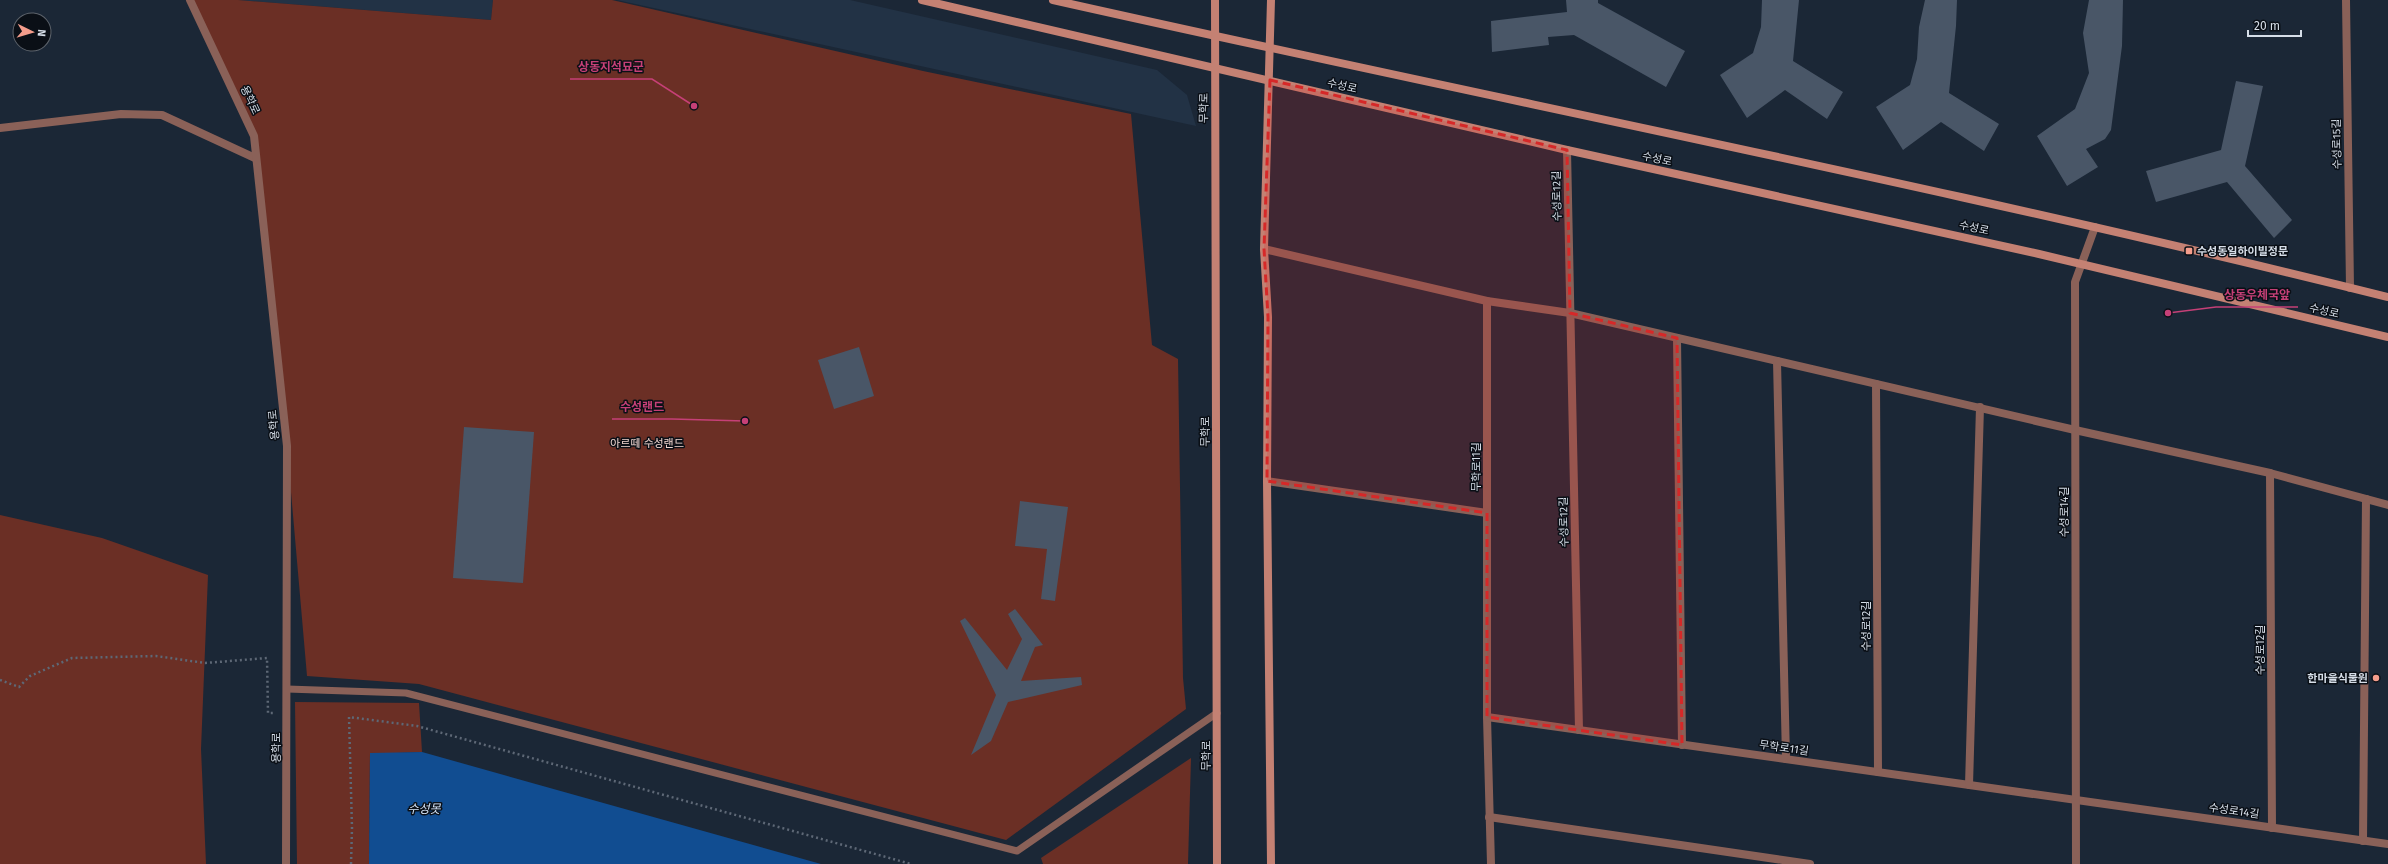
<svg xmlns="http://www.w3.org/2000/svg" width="2388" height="864" font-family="'Fira Sans','Noto Sans KR',sans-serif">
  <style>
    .built { fill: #223245 }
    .green { fill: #6b2f25 }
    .water { fill: #114d91 }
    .building { fill: #495667 }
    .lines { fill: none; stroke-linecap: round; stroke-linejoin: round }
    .path { stroke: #5e6876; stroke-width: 2.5; stroke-dasharray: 2 3; stroke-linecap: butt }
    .service { stroke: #8a6158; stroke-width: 7 }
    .minor { stroke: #8a6158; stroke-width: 8 }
    .tertiary { stroke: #8a6158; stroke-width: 8 }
    .secondary { stroke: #c48173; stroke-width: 8 }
    .marked { fill: #d62828; fill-opacity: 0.2; stroke: #d62828; stroke-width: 3; stroke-dasharray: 8 5; stroke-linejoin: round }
    .poi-dot { fill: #f49d8c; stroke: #0a0f16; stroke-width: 1.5 }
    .labels { text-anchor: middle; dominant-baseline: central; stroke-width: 3; stroke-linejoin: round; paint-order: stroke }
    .street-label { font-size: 11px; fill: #d6dee8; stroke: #0a0f16 }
    .poi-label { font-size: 11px; font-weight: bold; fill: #d6dee8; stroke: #0a0f16; text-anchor: start }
    .park-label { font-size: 11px; fill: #f1d6d0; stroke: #0a0f16 }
    .water-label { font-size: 12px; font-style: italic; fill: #d6e5f9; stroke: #0a0f16 }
    .leader { fill: none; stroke: #c64077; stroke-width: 1.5 }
    .callout-dot { fill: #c64077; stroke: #0a0f16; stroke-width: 1.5 }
    .callout-label { font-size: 12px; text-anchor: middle; font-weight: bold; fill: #c64077; stroke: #0a0f16; stroke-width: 3; stroke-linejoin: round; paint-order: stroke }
  </style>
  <rect width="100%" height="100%" fill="#1b2736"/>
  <g class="built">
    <path d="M238,0H493L491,20Z"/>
    <path d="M617,0H850L1157,70L1187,95L1196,126Z"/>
  </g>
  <g class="green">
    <path d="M190,0H238L491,20L493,0H612L923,71L1131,114L1152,345L1178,359L1183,678L1186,709L1006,840L419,684L307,676L287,446L254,136Z"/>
    <path d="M0,515L102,538L208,575L201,749L206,864H0Z"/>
    <path d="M295,702L419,703L422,752L370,754L369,864H297Z"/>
    <path d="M1191,758L1188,864H1043L1041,858Z"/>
  </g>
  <path class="water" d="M422,752L821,864H369L370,753Z"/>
  <g class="building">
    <path d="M1566,0H1598V3L1685,51L1666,87L1574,35L1548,37L1549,45L1492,52L1491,21L1567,12Z"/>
    <path d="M1762,0H1799L1793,61L1843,92L1827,119L1785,90L1747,118L1720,75L1753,53L1761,27Z"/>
    <path d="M1925,0H1957L1956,26L1949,93L1999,124L1984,151L1941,122L1903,150L1876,107L1910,85L1917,59L1919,27Z"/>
    <path d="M2089,0H2123L2122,46L2111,130L2105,139L2086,149L2098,167L2067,186L2037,136L2075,109L2089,73L2083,33Z"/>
    <path d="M2236,81L2263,86L2245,166L2292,220L2274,238L2227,182L2156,202L2146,171L2221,150Z"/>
    <path d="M859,347L874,396L834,409L818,360Z"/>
    <path d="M464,427L534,432L523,583L453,578Z"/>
    <path d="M1020,501L1068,507L1055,601L1041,599L1047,549L1015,546Z"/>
    <path d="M1015,609L1043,645L1035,647L1021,681L1081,677L1082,685L1008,702L991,741L971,755L996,695L960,621L965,618L1007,670L1022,639L1008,614Z"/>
  </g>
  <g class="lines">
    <g class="path">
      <path d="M0,680L19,687L30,676L72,658L156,656L205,663L267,658L268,713H275"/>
      <path d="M351,864L352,828L349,717L417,726L911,864"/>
    </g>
    <path class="service" d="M287,689L406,693L1017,851L1217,713"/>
    <g class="minor">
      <path d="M2346,0L2350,288"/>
      <path d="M0,128L121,114L162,115L255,158"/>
      <path d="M1567,150L1579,730"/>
      <path d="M1264,249L1487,301L1570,313L2075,430L2270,473L2388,505"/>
      <path d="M1487,301V717L1491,864"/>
      <path d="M1677,338L1682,745"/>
      <path d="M1777,361L1786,759"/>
      <path d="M1876,384L1878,772"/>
      <path d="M2270,473L2272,828"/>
      <path d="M1267,481L1487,513"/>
      <path d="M1487,717L2388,844"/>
      <path d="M1969,785L1980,407"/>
      <path d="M1489,817L1810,864"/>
      <path d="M2363,841L2366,499"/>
      <path d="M2076,864L2075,282L2095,227"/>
    </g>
    <path class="tertiary" d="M190,0L254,136L287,446L286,864"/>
    <g class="secondary">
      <path d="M922,0L1567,150L2039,254L2388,337"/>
      <path d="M1053,0C1498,100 1946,187 2388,297"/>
      <path d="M1215,0L1217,864"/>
      <path d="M1271,864L1267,481L1268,317L1264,249L1271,0"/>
    </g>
  </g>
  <path class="marked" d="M1270,80L1567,150L1570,313L1677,338L1682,745L1487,717V513L1267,481L1268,317L1264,249Z"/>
  <g class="poi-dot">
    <rect x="2185" y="247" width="8" height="8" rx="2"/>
    <circle cx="2376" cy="678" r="4"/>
  </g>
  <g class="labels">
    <g class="street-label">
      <text transform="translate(1342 86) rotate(13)">수성로</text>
      <text transform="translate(250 100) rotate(65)">용학로</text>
      <text transform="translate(1204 108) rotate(-89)">무학로</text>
      <text transform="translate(2337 144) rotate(-91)">수성로15길</text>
      <text transform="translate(1657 159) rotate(12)">수성로</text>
      <text transform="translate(1557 196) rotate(-91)">수성로12길</text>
      <text transform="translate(1974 228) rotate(12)">수성로</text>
      <text transform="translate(2324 311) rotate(13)">수성로</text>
      <text transform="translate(274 425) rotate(-96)">용학로</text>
      <text transform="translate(1205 432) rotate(-90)">무학로</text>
      <text transform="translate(1476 467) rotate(-90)">무학로11길</text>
      <text transform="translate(2064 512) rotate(-90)">수성로14길</text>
      <text transform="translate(1564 522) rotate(-91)">수성로12길</text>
      <text transform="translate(1866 626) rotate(-90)">수성로12길</text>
      <text transform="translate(2260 650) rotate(-90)">수성로12길</text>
      <text transform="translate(276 748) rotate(-90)">용학로</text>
      <text transform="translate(1784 748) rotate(8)">무학로11길</text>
      <text transform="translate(1206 756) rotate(-90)">무학로</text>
      <text transform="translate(2234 811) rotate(8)">수성로14길</text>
    </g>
    <g class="poi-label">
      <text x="2197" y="251">수성동일하이빌정문</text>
      <text x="2368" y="678" text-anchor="end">한마을식물원</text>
    </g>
    <g class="park-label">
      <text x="647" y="443">아르떼 수성랜드</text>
    </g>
    <g class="water-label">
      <text x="424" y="809">수성못</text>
    </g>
  </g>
  <path class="leader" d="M694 106L652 79H570M2168 313L2216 307H2298M745 421L672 419H612"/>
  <g class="callout-dot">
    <circle cx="694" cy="106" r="4"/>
    <circle cx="2168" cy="313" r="4"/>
    <circle cx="745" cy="421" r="4"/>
  </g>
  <g class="callout-label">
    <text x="611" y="71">상동지석묘군</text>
    <text x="2257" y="299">상동우체국앞</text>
    <text x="642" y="411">수성랜드</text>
  </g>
  <g transform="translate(32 32) rotate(95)"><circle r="19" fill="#0a0f16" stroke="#5c626a"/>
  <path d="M0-3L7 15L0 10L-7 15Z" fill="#f49d8c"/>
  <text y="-6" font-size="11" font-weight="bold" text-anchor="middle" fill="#d6dee8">N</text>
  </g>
  <path d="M2248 30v6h53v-6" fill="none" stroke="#d6dee8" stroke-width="2"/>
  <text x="2254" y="30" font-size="12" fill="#d6dee8" stroke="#0a0f16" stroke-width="3" paint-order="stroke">20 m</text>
</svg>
